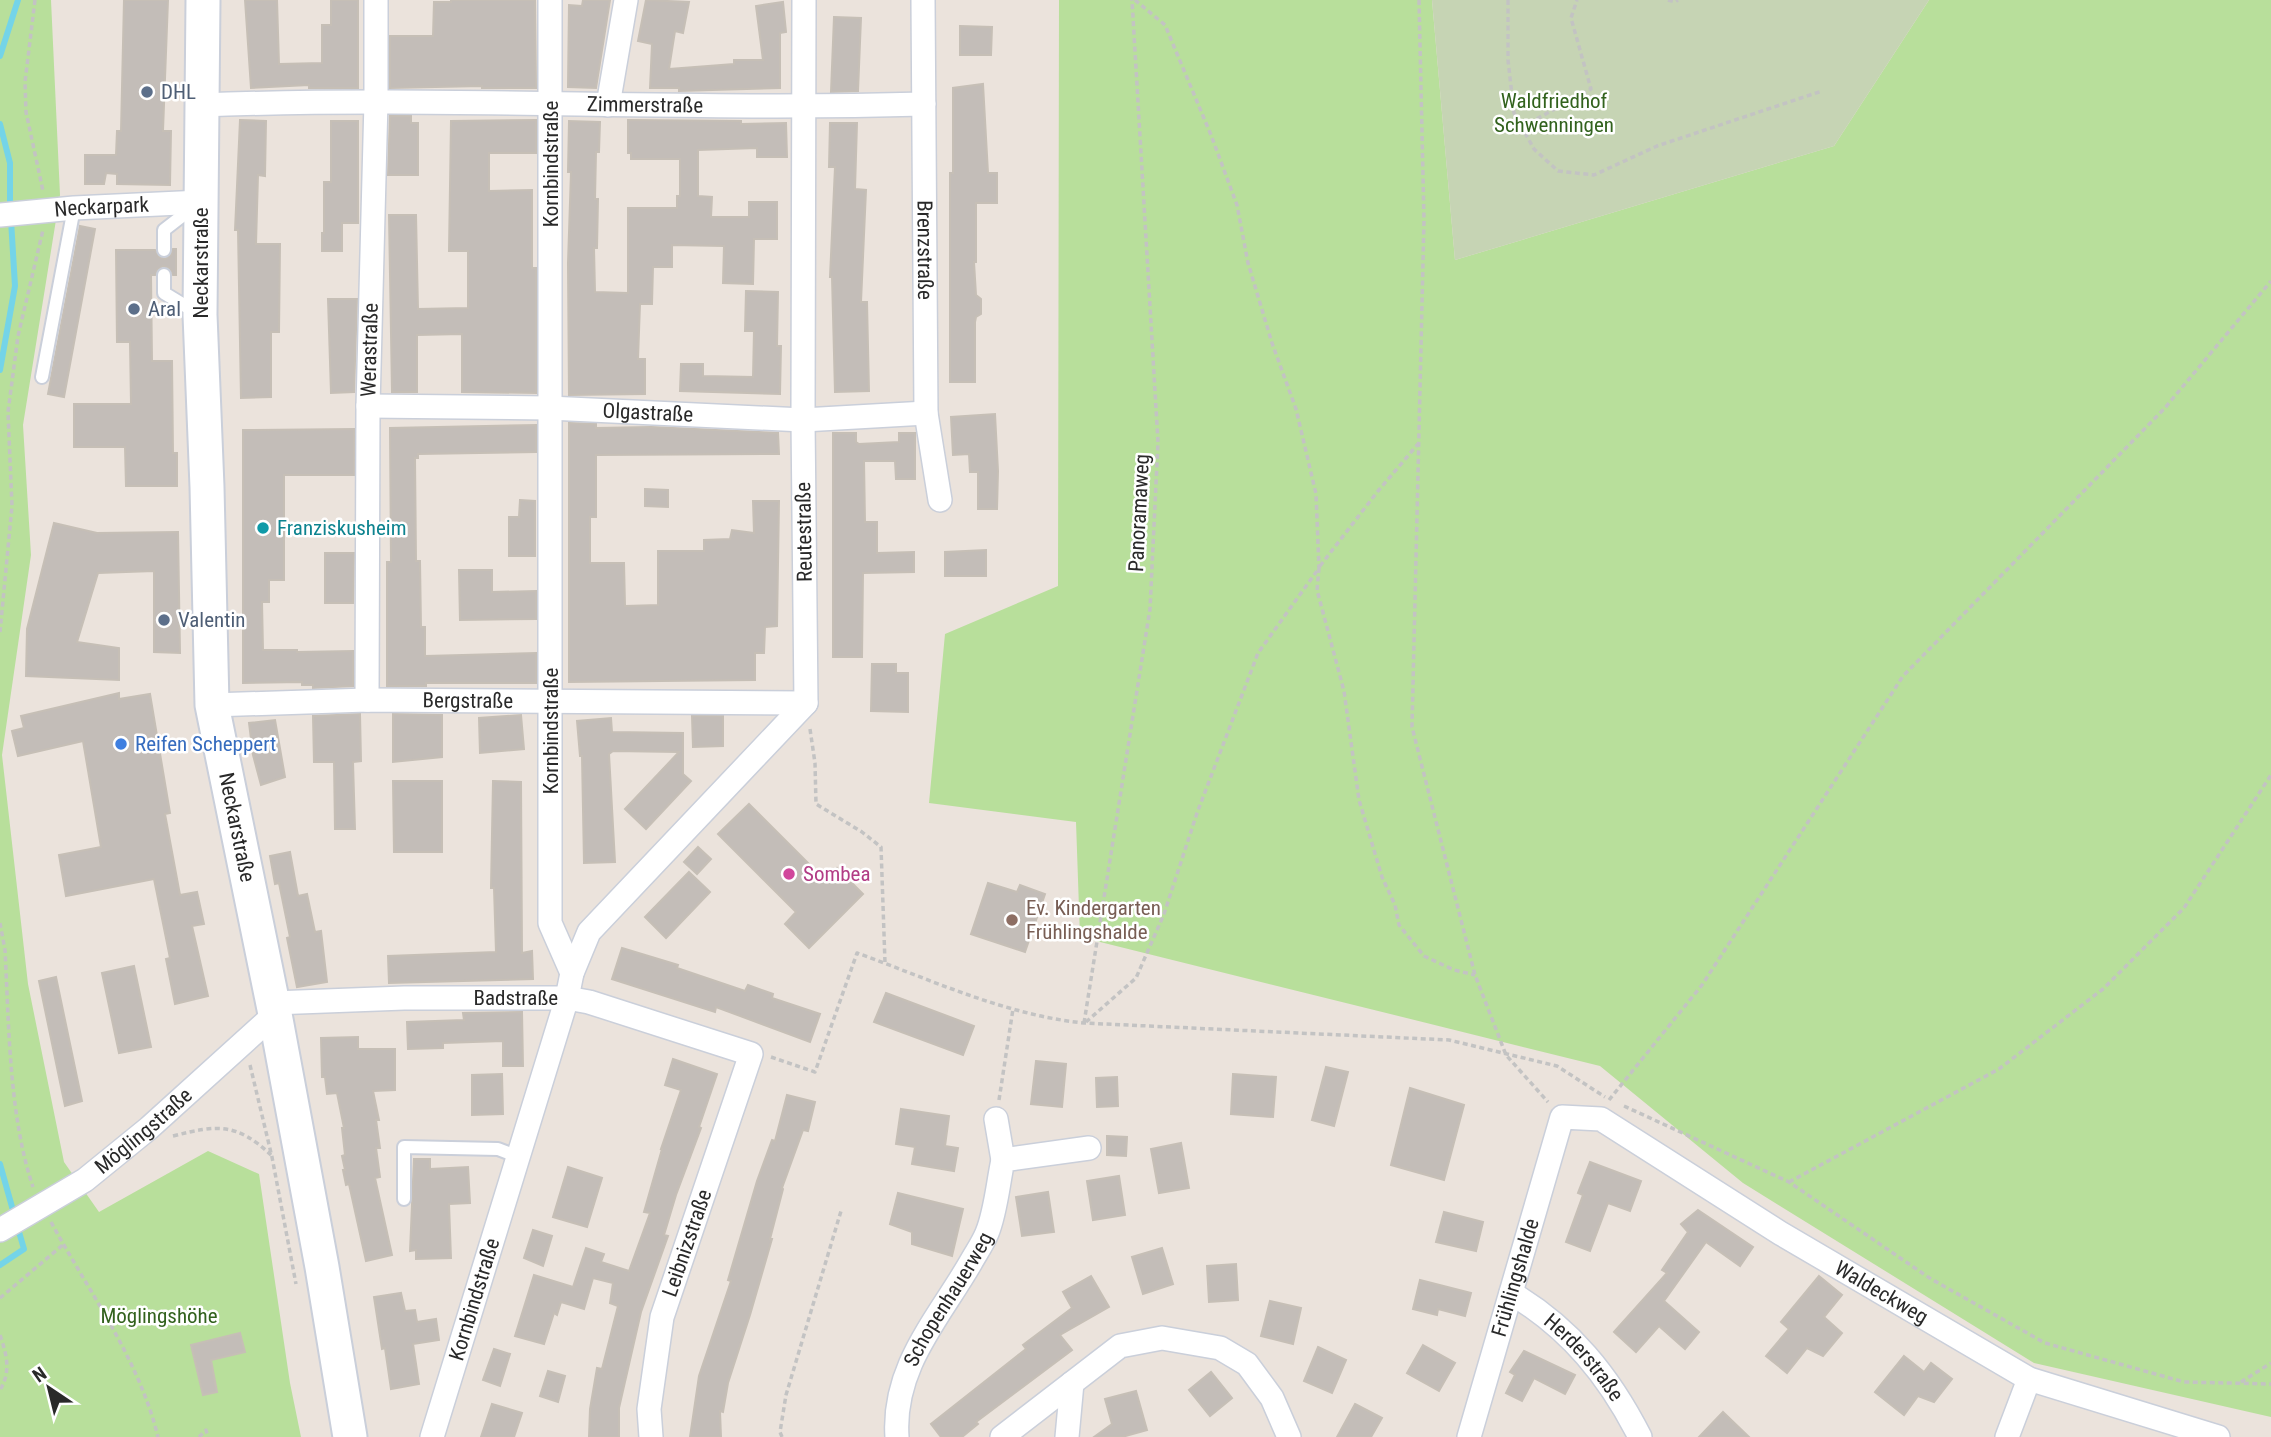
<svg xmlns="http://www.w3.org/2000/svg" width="2271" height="1437" font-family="'Roboto Condensed',sans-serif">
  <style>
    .green { fill: #b8df9b }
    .cemetery { fill: #c6d4b4 }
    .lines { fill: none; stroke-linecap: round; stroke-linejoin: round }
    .stream { stroke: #74d4e8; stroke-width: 6 }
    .building { fill: #c3bdb8; stroke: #c6bfb6; stroke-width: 2 }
    .service-casing { stroke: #cacfda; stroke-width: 16 }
    .minor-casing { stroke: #cacfda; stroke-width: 26 }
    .secondary-casing { stroke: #cacfda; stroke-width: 37 }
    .path { stroke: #c3c3c3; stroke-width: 3.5; stroke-dasharray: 5 3.5; stroke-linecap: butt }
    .service { stroke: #fff; stroke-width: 12 }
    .minor { stroke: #fff; stroke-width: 23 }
    .secondary { stroke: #fff; stroke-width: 33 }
    .service-dot { fill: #5c6f8a; stroke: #fff; stroke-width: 2.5 }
    .culture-dot { fill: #0f9aa8; stroke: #fff; stroke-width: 2.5 }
    .shop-dot { fill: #3f7fe0; stroke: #fff; stroke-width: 2.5 }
    .hotel-dot { fill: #d1479c; stroke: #fff; stroke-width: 2.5 }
    .education-dot { fill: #8d6e63; stroke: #fff; stroke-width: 2.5 }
    .labels { text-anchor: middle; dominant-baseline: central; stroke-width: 5; stroke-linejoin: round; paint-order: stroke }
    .service-label { font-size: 21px; fill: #4e5e75; stroke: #fff; text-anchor: start }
    .park-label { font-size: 21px; fill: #32621d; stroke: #fff }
    .street-label { font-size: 21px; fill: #292929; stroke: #fff }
    .culture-label { font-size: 21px; fill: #0d838f; stroke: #fff; text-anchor: start }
    .shop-label { font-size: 21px; fill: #366cbe; stroke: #fff; text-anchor: start }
    .hotel-label { font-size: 21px; fill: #b23c85; stroke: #fff; text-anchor: start }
    .education-label { font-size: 21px; fill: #785e54; stroke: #fff; text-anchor: start }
  </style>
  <rect width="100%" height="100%" fill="#ebe3dc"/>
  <g class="green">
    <path d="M0,0H51L60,195L23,425L31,555L2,755L28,984L64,1162L99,1212L208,1151L259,1174L290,1383L301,1437H0Z"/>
    <path d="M1059,0H1432L1455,260L1834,146L1929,0H2271V1417L2034,1363L1743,1183L1600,1066L1080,937L1076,822L929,803L945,634L1058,586Z"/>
  </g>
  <path class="cemetery" d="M1432,0H1929L1834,146L1455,260Z"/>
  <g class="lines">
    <g class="stream">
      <path d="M0,56L18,0"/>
      <path d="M0,124L10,163V209"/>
      <path d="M0,370L15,286L11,220"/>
      <path d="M0,1164L14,1214"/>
      <path d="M0,1265L24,1249L17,1225"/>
    </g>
  </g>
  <g class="building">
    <path d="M124,0H168L163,131H171L170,185L117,184V174L106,173L104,184H85V155H116L117,131H121Z"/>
    <path d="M245,0H277L279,64L322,63V25H331V0H358V88H309V85L251,88Z"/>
    <path d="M451,0H535L536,88H482V86L390,88V36H433L434,2H451Z"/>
    <path d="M583,0H610L596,88L568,87L569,5L582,6Z"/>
    <path d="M646,0L689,2L683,33L675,31L669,69L734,64V60H763L756,6L783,2L786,32L780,33V88L679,91V88H650L652,44L638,41Z"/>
    <path d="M834,17L861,18L858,91L831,92Z"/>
    <path d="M960,26L992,27L991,55H960Z"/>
    <path d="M983,84L988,173H997V203H976V262H974L976,295L981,299V314L976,317L975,322V382H950V173H953V88Z"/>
    <path d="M390,116H411V123H418V175H388Z"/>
    <path d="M240,120L266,121L265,176L258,175L256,244H280L279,332H271V397L241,398L238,230H235Z"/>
    <path d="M536,120V153H489V191L532,190V268H536V393L462,392V334L417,335V392H392L389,215H416L418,309L468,308V251H449L451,121Z"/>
    <path d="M628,120L741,121V124L786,123L787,157H757V148L698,150V196L712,197L711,217H749V202H777V239H754L753,284L723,283L724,246L672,245V267H653L652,304H640L638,359H645V394L569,395L568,263L571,172H568L569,121L600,122L599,152H596L595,199H598L597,248H594L595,292L628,293V208H677V196H680V159H631V153H628Z"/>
    <path d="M331,121H358V223H342V251H322V233H324V182H331Z"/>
    <path d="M830,123H857L855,189L866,190L861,302H867L869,391L835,392L832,277H830L835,167H829Z"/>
    <path d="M80,226L95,229L64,397L48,394Z"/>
    <path d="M173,249H176V275H173L169,268L163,266L157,270L155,275H151L152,361H172L173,453H177V486H126L125,447H74V404H131L130,342H117L116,250H155L159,257L165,259L171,255Z"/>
    <path d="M746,291L778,292L777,346H781L780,394L680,391L681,364H703V376L753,377L754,331H745Z"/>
    <path d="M328,299H357L354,392L331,393Z"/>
    <path d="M995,414L998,471L997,509H978V472H970L969,454L953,455L951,417Z"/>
    <path d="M569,423L596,424V428L651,427L778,433L779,454L596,455V517H590V563H624L625,606L658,605V551H704V540L730,539L732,530L754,533L753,501H779L777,626L765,627L764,653H755V680L569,682Z"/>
    <path d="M536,425V452L418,454V458H415L416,561H420L421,627H425V656L536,653V683H426V686H387V562H391L390,428Z"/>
    <path d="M354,429V475H284V580H269V602H262L263,650H297V652L353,651V686L313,688V685H302V682L243,683V430Z"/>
    <path d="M833,433H856V442L859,444L899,442V433H915V479H896L895,461H864L865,522H877V553L914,552V572L863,573L862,657H833Z"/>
    <path d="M645,489L668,490V507L645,506Z"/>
    <path d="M520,500L535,501V556H509V517H519Z"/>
    <path d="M54,523L97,533L178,532L180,653L154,652V571L98,573L77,642L119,648V680L26,676L27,629Z"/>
    <path d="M986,550V576H945V552Z"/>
    <path d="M325,553H354L353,603H325Z"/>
    <path d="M459,570H492V592L536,591V619L460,620Z"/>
    <path d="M872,664H896V673H908V712L871,711Z"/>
    <path d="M119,693V699L150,694L170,813L165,814L180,895L197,892L204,924L192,926L208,996L175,1004L166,959L170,958L154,879L66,896L59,855L101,847L83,741L18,756L12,731L24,728L21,716Z"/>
    <path d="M360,714L361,761L353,762L355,829H335L334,762H314L313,716Z"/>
    <path d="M393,714L442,715V757L393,762Z"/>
    <path d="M521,715L524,749L480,753L479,718Z"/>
    <path d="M692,716H723V746L693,747Z"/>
    <path d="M611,718L612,732L683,733V774L691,781L646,829L625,809L679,752L613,751L609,754L615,862L584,863L582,756H580L577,721Z"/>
    <path d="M275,720L285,777L261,785L253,755L249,723Z"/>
    <path d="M393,781H442V852H394Z"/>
    <path d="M493,781L521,782L522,953L532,951L533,979L389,983L388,956L496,952L494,888H491Z"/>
    <path d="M749,804L825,880L837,868L863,894L809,948L785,924L796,912L718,834Z"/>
    <path d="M698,847L711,859L697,874L684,862Z"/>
    <path d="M290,852L298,896L307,894L315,932L321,931L327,982L297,987L287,938L290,937L279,883L275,884L270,856Z"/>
    <path d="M689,872L710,892L666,938L645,917Z"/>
    <path d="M988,883L1017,892L1020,885L1045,894L1025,952L971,934Z"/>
    <path d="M622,948L678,965L677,968L745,991L748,985L773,994L772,998L820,1014L810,1042L716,1007L715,1012L612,979Z"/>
    <path d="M134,966L151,1047L119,1053L102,973Z"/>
    <path d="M56,977L82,1101L65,1106L39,981Z"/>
    <path d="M886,993L974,1026L963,1055L874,1022Z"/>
    <path d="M522,1012L523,1066H503V1041L443,1043V1048L408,1049L407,1022L464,1020L463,1013Z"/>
    <path d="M358,1037V1049H395V1090L373,1091L379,1120H376L380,1148H376L380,1177L375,1178L392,1255L366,1261L349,1184L346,1185L343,1170H345L342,1156L345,1155L342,1128H344L337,1093L327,1094L325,1077H322L321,1038Z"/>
    <path d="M673,1059L717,1074L699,1127L701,1128L676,1195L664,1235L668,1236L641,1312L619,1408V1437H589L590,1409L597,1368L602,1369L618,1306L610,1303L613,1283L593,1278L584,1309L561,1302L557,1315L554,1313L544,1344L515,1336L534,1275L573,1287L586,1248L604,1254L601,1262L629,1271L650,1213L644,1212L662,1149H661L681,1090L665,1085Z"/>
    <path d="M1036,1061L1066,1064L1062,1107L1031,1104Z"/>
    <path d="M1326,1067L1348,1072L1334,1126L1312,1120Z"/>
    <path d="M502,1074L503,1114L472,1115V1075Z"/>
    <path d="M1233,1074L1276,1077L1273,1117L1231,1114Z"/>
    <path d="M1117,1077L1118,1106L1097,1107L1096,1078Z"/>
    <path d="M1410,1088L1464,1105L1444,1180L1391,1165Z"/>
    <path d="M787,1095L815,1102L808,1131L803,1130L782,1188L783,1189L770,1239H772L750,1315L728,1383L723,1412L720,1411L721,1437H690L699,1376L731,1281L728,1280L757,1181L772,1140L775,1141Z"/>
    <path d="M901,1109L949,1116L945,1146L958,1148L954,1171L912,1164L915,1147L896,1144Z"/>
    <path d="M1107,1136L1127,1137L1126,1156L1107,1155Z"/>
    <path d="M1181,1143L1189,1188L1159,1193L1151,1149Z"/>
    <path d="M414,1159H430V1169L468,1167L470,1203L449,1204L451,1258L416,1259V1250L410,1251Z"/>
    <path d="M1590,1162L1641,1181L1630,1211L1608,1203L1590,1251L1566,1242L1583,1195L1578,1193Z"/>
    <path d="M568,1167L602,1178L587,1227L553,1217Z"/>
    <path d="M1119,1176L1125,1215L1093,1220L1087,1181Z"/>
    <path d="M1048,1192L1054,1232L1022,1236L1016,1197Z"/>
    <path d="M898,1193L963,1209L952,1256L912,1244V1232L890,1224Z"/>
    <path d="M1698,1210L1753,1247L1740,1266L1706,1242L1664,1301L1699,1332L1685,1349L1659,1326L1636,1352L1614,1332L1667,1273L1662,1270L1688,1232L1681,1224Z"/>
    <path d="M1444,1212L1483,1222L1476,1251L1436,1242Z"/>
    <path d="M533,1230L552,1236L543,1266L524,1258Z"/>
    <path d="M1162,1248L1173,1284L1143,1294L1132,1257Z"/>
    <path d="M1236,1264L1238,1300L1209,1302L1207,1266Z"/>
    <path d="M1091,1276L1109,1307L1060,1335L1072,1350L976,1422L978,1424L962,1437H941L931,1424L1026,1349L1023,1345L1072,1308L1063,1292Z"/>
    <path d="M1819,1276L1842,1295L1824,1317L1842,1333L1823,1356L1807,1348L1787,1373L1766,1356L1789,1329L1781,1322Z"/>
    <path d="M1420,1280L1471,1293L1465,1316L1438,1309L1437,1315L1413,1309Z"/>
    <path d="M401,1293L405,1311L415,1310L417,1322L436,1319L439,1340L413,1344L419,1384L391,1389L385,1348L382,1349L374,1297Z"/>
    <path d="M1270,1301L1301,1308L1293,1344L1261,1336Z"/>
    <path d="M240,1333L245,1352L211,1360L217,1392L203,1395L191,1345Z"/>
    <path d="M1423,1345L1455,1363L1439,1391L1407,1373Z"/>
    <path d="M1318,1347L1346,1360L1332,1393L1304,1381Z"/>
    <path d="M494,1349L510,1354L500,1386L483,1380Z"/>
    <path d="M1524,1351L1575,1375L1565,1394L1534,1378L1522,1401L1506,1393L1515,1375L1510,1372Z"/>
    <path d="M1904,1356L1924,1372L1931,1363L1952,1379L1934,1402L1918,1396L1904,1415L1875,1392Z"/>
    <path d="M548,1371L565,1376L558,1402L540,1396Z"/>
    <path d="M1211,1372L1232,1398L1210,1416L1189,1390Z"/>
    <path d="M1136,1391L1147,1430L1122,1437H1094L1112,1424L1105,1399Z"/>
    <path d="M492,1404L522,1413L514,1437H481Z"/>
    <path d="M1355,1404L1382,1418L1371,1437H1337Z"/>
    <path d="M1723,1412L1749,1437H1699Z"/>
  </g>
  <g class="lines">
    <defs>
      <g id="service">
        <path d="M164,250V230L195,206"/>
        <path d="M164,275V293L197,313"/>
        <path d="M42,377L74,208"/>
        <path d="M404,1199V1147L498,1149L519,1157"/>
      </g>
      <g id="minor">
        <path d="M550,0V923L572,973"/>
        <path id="s1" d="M923,0L926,413L940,500"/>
        <path id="s2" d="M201,105C442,96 683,111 924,104"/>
        <path d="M608,105L626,0"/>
        <path id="s3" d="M0,215L74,208L201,202"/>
        <path id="s4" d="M368,406L549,408L803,420L926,413"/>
        <path id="s5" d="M367,700L368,406L376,101V0"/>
        <path id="s6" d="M212,705L367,700L806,703"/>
        <path id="s7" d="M273,1003L404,998H567L589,1002L751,1054L662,1317L649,1409L651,1437"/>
        <path d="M996,1119L1003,1160"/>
        <path id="s8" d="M0,1230L85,1180L149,1128L275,1014"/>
        <path id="s9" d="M1511,1293C1570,1328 1609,1376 1640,1437"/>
        <path id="s10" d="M432,1437L567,998L572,973L589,932L806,703L803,420L804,0"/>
        <path id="s11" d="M897,1437C892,1367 939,1318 971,1262C976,1253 983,1243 987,1233C996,1211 998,1183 1003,1160L1089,1148"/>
        <path d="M1002,1437L1120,1346L1162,1338L1220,1348L1247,1364L1272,1398L1289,1437"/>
        <path d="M1067,1437L1072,1383"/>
        <path id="s12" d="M1469,1437L1562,1117L1601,1119L1780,1233L2029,1379L2218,1437"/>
        <path d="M2007,1437L2029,1379"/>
      </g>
      <g id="secondary">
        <path id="s13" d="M203,0L200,315L207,487L212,705L275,1014L322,1267L350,1437"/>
      </g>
    </defs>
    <use href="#service" class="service-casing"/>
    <use href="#minor" class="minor-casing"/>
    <use href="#secondary" class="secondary-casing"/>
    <g class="path">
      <path d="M35,0L25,82L26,112L43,191"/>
      <path d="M1135,0L1165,25L1211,135L1237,205L1248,263L1272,343L1296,409L1316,494L1319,568"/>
      <path d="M1419,0L1424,220L1412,727L1475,975L1506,1055L1548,1102"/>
      <path d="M1508,0V60L1514,113L1534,149L1558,171L1594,175L1657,146L1822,91"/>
      <path d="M1668,0L1675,2L1678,0"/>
      <path d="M1522,127L1591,89L1571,18L1577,0"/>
      <path d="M1320,566L1378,491L1418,444"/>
      <path d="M0,632L12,506L8,412L18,336L43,230"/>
      <path d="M810,729L815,763L816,804L862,832L881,847L885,963"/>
      <path d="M0,923L5,950C9,1026 9,1116 33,1187"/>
      <path d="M1086,1022L1136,978L1164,914L1197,813L1258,653L1319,568L1317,590L1344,691L1359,800L1382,877L1395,905L1399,925L1424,956L1454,970L1475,975"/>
      <path d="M1084,1023L1150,609L1158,442L1132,0"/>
      <path d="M771,1057L815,1072L857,953C932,980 1005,1015 1084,1023L1449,1040L1557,1066L1605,1097"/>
      <path d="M250,1065L272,1157L296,1284"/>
      <path d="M999,1100L1013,1009"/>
      <path d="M1609,1100L1702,985L1903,676L2164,409L2271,281"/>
      <path d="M1624,1106L1789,1182L1931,1279L2045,1343L2184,1382L2271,1384"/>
      <path d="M173,1136C217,1125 236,1122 271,1155"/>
      <path d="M1789,1182L1999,1069L2103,989L2184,908L2271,775"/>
      <path d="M51,1222C89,1292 139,1359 158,1437"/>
      <path d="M0,1298L64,1244"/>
      <path d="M0,1335C7,1355 11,1372 0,1390"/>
      <path d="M2241,1382L2271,1363"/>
      <path d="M199,1437L206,1430L208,1437"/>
      <path d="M782,1437L780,1432L786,1395L841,1211"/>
    </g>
    <use href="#service" class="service"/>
    <use href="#minor" class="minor"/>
    <use href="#secondary" class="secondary"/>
  </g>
  <g class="service-dot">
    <circle cx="147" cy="92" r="7"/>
    <circle cx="134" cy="309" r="7"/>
    <circle cx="164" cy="620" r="7"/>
  </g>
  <circle class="culture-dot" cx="263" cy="528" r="7"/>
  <circle class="shop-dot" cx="121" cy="744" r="7"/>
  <circle class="hotel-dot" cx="789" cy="874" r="7"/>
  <circle class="education-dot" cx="1012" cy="920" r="7"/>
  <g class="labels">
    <g class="service-label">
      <text x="161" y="92">DHL</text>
      <text x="148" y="309">Aral</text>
      <text x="178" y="620">Valentin</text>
    </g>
    <g class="park-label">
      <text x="1554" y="101">Waldfriedhof<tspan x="1554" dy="24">Schwenningen</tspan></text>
      <text x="159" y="1316">Möglingshöhe</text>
    </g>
    <g class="street-label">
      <text stroke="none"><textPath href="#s2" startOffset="444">Zimmerstraße</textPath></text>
      <text transform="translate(551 164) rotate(-90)">Kornbindstraße</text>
      <text stroke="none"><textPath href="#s3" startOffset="102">Neckarpark</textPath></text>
      <text stroke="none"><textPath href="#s1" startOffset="250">Brenzstraße</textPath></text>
      <text transform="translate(201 263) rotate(-90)">Neckarstraße</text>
      <text stroke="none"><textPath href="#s5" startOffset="350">Werastraße</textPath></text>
      <text stroke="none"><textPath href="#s4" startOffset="280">Olgastraße</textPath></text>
      <text transform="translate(1139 513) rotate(-87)">Panoramaweg</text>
      <text transform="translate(804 532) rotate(-91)">Reutestraße</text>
      <text stroke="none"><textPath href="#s6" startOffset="256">Bergstraße</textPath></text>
      <text transform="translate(551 731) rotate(-90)">Kornbindstraße</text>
      <text stroke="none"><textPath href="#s13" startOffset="830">Neckarstraße</textPath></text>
      <text stroke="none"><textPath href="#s7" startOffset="243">Badstraße</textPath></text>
      <text stroke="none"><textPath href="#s8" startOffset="175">Möglingstraße</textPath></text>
      <text transform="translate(687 1243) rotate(-71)">Leibnizstraße</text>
      <text stroke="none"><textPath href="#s12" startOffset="166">Frühlingshalde</textPath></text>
      <text stroke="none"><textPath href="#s12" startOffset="702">Waldeckweg</textPath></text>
      <text stroke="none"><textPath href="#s11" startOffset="150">Schopenhauerweg</textPath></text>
      <text stroke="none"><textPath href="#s10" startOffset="144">Kornbindstraße</textPath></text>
      <text stroke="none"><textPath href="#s9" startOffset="98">Herderstraße</textPath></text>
    </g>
    <g class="culture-label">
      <text x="277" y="528">Franziskusheim</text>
    </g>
    <g class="shop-label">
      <text x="135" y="744">Reifen Scheppert</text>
    </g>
    <g class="hotel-label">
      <text x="803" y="874">Sombea</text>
    </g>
    <g class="education-label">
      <text x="1026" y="908">Ev. Kindergarten<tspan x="1026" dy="24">Frühlingshalde</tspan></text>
    </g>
  </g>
  <g transform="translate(49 1388) rotate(325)" stroke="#ffffff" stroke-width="5" paint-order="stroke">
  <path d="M0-5L12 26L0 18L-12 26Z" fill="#292929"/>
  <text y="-10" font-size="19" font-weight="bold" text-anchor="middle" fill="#292929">N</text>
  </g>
</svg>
